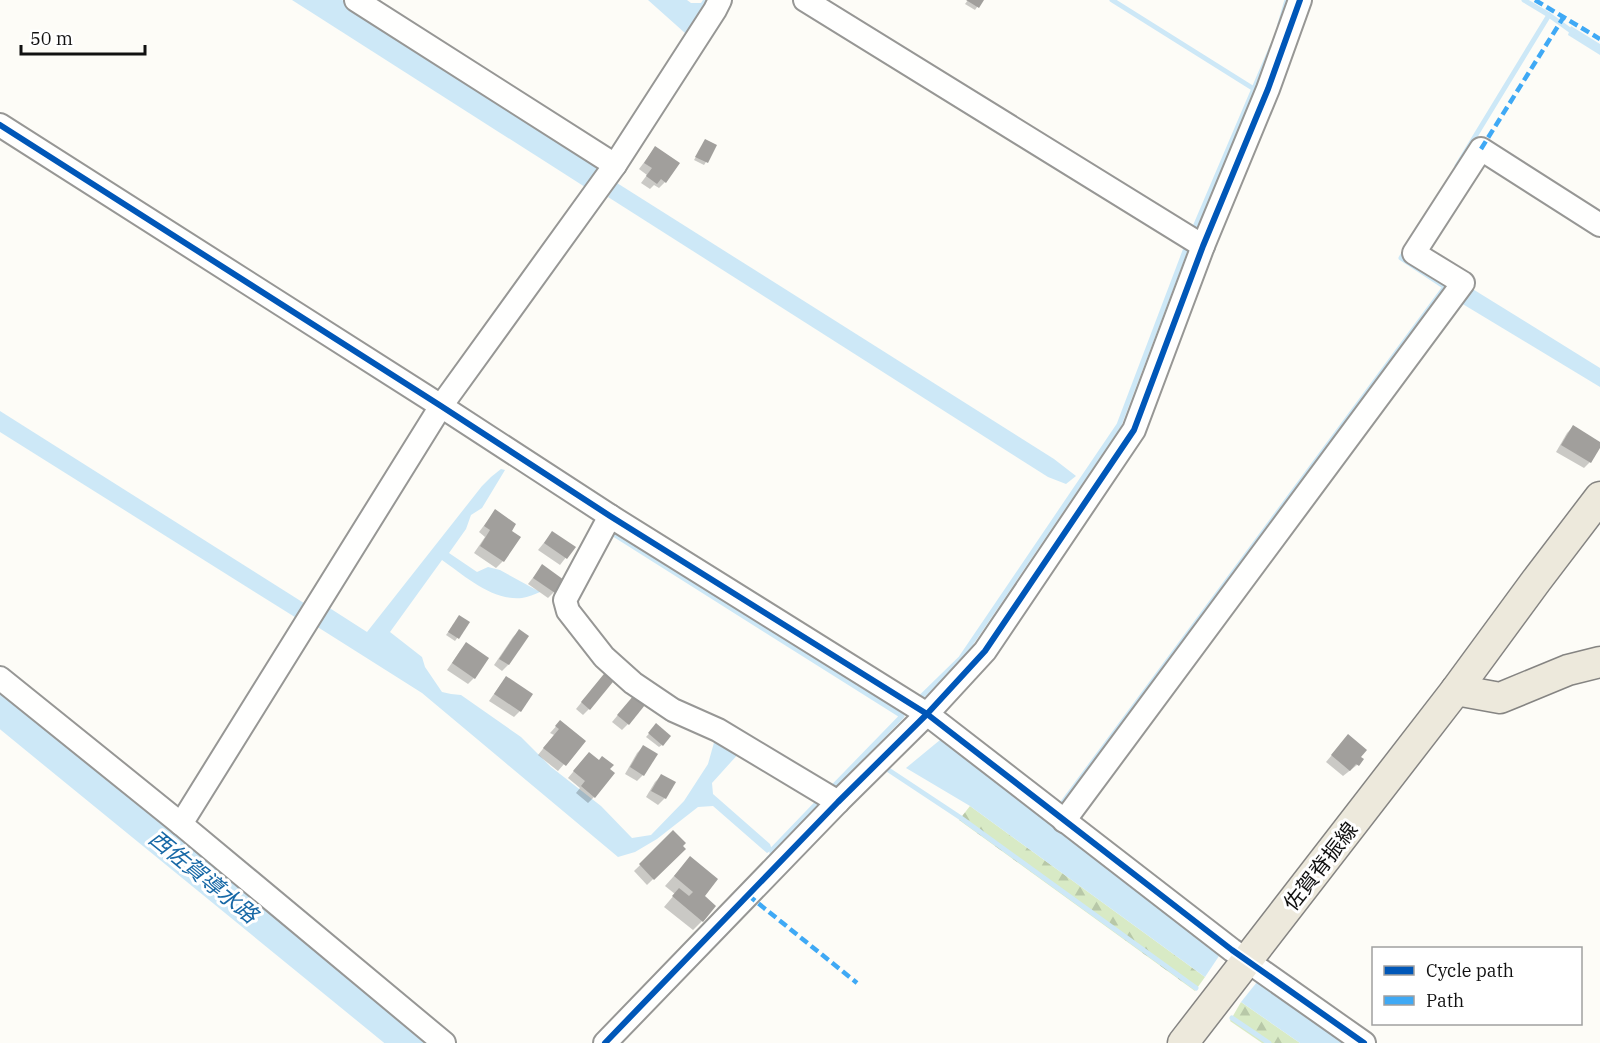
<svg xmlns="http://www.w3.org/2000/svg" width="1600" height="1043" font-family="'IBM Plex Serif','Noto Sans JP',serif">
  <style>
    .grass { fill: #e7f3d7 }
    .forest { fill: url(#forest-firs) }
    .water { fill: #cde8f7 }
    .shadow { fill: #0003 }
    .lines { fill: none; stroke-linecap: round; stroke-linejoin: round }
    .stream { stroke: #cde8f7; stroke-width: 5 }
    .river { stroke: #cde8f7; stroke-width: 30 }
    .building { fill: #a19f9c }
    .minor-casing { stroke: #979795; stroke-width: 26 }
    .major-casing { stroke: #858482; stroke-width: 33 }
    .minor { stroke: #fffffe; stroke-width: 22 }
    .major { stroke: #ede9dc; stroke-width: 30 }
    .quiet { stroke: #3fa9f5; stroke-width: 4.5; stroke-dasharray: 9 4.5; stroke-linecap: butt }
    .cycleway-casing { stroke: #fff; stroke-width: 10 }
    .cycleway { stroke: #0057b8; stroke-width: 6 }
    .labels { text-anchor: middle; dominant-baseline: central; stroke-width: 6; stroke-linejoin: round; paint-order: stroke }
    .street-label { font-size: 21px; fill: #111; stroke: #fff }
    .water-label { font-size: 22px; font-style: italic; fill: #1768a6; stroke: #fff }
  </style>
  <defs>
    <pattern id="forest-firs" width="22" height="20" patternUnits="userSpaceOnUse" patternTransform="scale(1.5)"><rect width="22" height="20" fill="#d8eac5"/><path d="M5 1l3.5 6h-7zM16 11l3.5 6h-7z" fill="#b8c8a8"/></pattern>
  </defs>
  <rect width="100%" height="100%" fill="#fdfcf7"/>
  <path class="grass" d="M0,686L436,1043H420L0,698Z"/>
  <g class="forest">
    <path d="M970,806L1205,977L1195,991L959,820Z"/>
    <path d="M1241,1002L1300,1043H1262L1230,1021Z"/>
  </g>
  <g class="water">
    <path d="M292,0H342L594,161L597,170L585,187Z"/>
    <path d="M648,0H687L691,3H701L703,0H710L693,29L685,33Z"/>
    <path d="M1571,26L1600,44V55L1568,35Z"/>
    <path d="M617,183L1054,459L1076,476L1066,484L1048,477L608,197Z"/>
    <path d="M1471,288L1600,368V387L1461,303Z"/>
    <path d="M0,411L307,605L298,619L0,432Z"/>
    <path d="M501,469L505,470L482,508L471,515L466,529L449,553L477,572L488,567L500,570L540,592C535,594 528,597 522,598C492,601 465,576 442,560L390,632L422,657L425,667L442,692L451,694L461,695L521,737L551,767L601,806L632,838L651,835L684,801L708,764L715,739L740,752L712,783L713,794L770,844L772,850L767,853L713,806L698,807L657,839L635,852L618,857L422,693L316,626L328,607L367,632L482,486L491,477Z"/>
    <path d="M940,740L1221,953L1205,977L970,806L906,768Z"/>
    <path d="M1257,982L1346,1043H1300L1241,1002Z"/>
  </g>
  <g class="shadow">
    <path d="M968,0H982L975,10L965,4Z"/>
    <path d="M705,141L706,162L704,165L694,160Z"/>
    <path d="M655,148L665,182L659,188L654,185L650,189L641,183L647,175L639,169Z"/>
    <path d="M1573,427L1600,443L1590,462L1584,468L1556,452L1567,433Z"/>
    <path d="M495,511L510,531L519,538L503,561L496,568L474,553L485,537L479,532Z"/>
    <path d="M552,533L574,547L560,565L538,550Z"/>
    <path d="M542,566L554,592L548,598L528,584Z"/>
    <path d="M457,620L468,623L455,641L446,635Z"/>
    <path d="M519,631L527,636L508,665L502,671L494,665L513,637Z"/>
    <path d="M466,644L487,659L474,678L468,684L447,670L460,651Z"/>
    <path d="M602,677L589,709L583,715L576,709Z"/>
    <path d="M507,678L531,694L520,711L514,717L489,701L501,684Z"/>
    <path d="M628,703V724L622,730L612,722Z"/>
    <path d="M560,722L584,741L558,771L538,755L554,735L550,733Z"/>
    <path d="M654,728L662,745L659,747L646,737Z"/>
    <path d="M1342,743L1359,758L1357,765L1343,776L1326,762Z"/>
    <path d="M643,747V775L637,781L625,774L637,753Z"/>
    <path d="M583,760L594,797L588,803L576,793L580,788L568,778Z"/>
    <path d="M661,776L674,783L665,798L658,805L646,797L655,782Z"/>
    <path d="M673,833L684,849L647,885L634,871Z"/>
    <path d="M690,858L703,897L702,921L693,930L664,907L675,894L665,886Z"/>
  </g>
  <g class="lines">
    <g class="stream">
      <path d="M1112,0L1254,89"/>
      <path d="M1549,15L1574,33"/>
      <path d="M1280,24L1287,0"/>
      <path d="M1457,166L1549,15L1524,0"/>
      <path d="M1192,234L1273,44"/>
      <path d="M615,535L902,716L831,789"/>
      <path d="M921,697L961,658L1119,425L1188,243"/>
      <path d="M887,769L961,818L1196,988"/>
      <path d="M1058,809L1445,287L1401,258L1407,248"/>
      <path d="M768,859L772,855V850L820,800"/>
      <path d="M1232,1018L1269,1043"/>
    </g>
    <path class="river" d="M0,710L408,1043"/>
  </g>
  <g class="building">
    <path d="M966,0H984L979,8Z"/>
    <path d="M705,139L717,145L708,163L695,157Z"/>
    <path d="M655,146L680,163L666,183L661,179L657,184L646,176L652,168L644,163Z"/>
    <path d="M1573,425L1600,442V448L1591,463L1561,445Z"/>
    <path d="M495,509L516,524L512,531L521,537L504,562L480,546L490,530L484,526Z"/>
    <path d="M552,531L576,547L567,559L544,543Z"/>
    <path d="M542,564L564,580L555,593L533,578Z"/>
    <path d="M459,615L470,622L459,639L448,632Z"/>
    <path d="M519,629L529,636L509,665L499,659Z"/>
    <path d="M466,642L489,658L475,679L452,663Z"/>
    <path d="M608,669L617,677L590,710L581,702Z"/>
    <path d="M506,676L533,694L521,712L494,694Z"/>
    <path d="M634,695L645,705L629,725L617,715Z"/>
    <path d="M560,720L586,741L566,766L543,748L559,729L555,726Z"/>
    <path d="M656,723L671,736L663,746L648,733Z"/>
    <path d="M1348,734L1367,750L1361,757L1364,759L1359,766L1356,764L1350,771L1331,755Z"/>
    <path d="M643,745L658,754L644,776L630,767Z"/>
    <path d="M589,752L599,760L602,756L614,765L610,769L615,773L595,798L581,786L585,781L573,771Z"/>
    <path d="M661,774L676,782L666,799L651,791Z"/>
    <path d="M673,830L686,843L683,846L686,849L654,880L639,864Z"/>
    <path d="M690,856L718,879L705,896L716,906L703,922L672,896L679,888L689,896L693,892L674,876Z"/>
  </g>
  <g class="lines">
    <defs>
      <g id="minor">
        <path d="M356,0L615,165"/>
        <path d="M805,0L1203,246"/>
        <path d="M0,125L441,406L610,516L927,714L1232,950L1364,1043"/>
        <path d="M610,516L565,600L568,611L604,657L633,683L673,710L718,730L838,802"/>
        <path d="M0,678L181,824L444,1043"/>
        <path d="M1064,821L1463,283L1414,253L1481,149L1600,225"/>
        <path d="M181,824L441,406L615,165L715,10L720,0"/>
        <path d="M605,1043L838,802L927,714L985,651L1134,430L1203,246L1268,89L1300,0"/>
      </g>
      <g id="major">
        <path d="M1456,690L1500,698L1568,670L1600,662"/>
        <path d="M1183,1043L1456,690L1536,581L1600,497"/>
      </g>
    </defs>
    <use href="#minor" class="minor-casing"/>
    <use href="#major" class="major-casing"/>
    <use href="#minor" class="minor"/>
    <use href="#major" class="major"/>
    <g class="quiet">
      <path d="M1535,0L1600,39"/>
      <path d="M1481,149L1563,18"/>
      <path d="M748,895L857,983"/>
    </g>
    <defs>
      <g id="cycleway">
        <path d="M0,125L441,406L610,516L927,714L1232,950L1364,1043"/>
        <path d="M605,1043L838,802L927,714L985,651L1134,430L1203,246L1268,89L1300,0"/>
      </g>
    </defs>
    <use href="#cycleway" class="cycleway-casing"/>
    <use href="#cycleway" class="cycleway"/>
  </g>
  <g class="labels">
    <g class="street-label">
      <text transform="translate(1320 866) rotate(-52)">佐賀脊振線</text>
    </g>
    <g class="water-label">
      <text transform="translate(204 876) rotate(39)">西佐賀導水路</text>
    </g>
  </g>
  <rect x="1372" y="947" width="210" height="78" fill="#ffffff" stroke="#a0a0a0" stroke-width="1.5"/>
  <rect x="1384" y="966" width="30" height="9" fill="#0057b8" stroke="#a0a0a0" stroke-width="1.5"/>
  <text x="1426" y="977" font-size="18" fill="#111111">Cycle path</text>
  <rect x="1384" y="996" width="30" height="9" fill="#3fa9f5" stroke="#a0a0a0" stroke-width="1.5"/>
  <text x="1426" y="1007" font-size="18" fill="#111111">Path</text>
  <path d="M21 45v9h124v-9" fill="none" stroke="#111111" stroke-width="3"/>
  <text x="30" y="45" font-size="18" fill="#111111" stroke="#ffffff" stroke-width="4.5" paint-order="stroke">50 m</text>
</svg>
